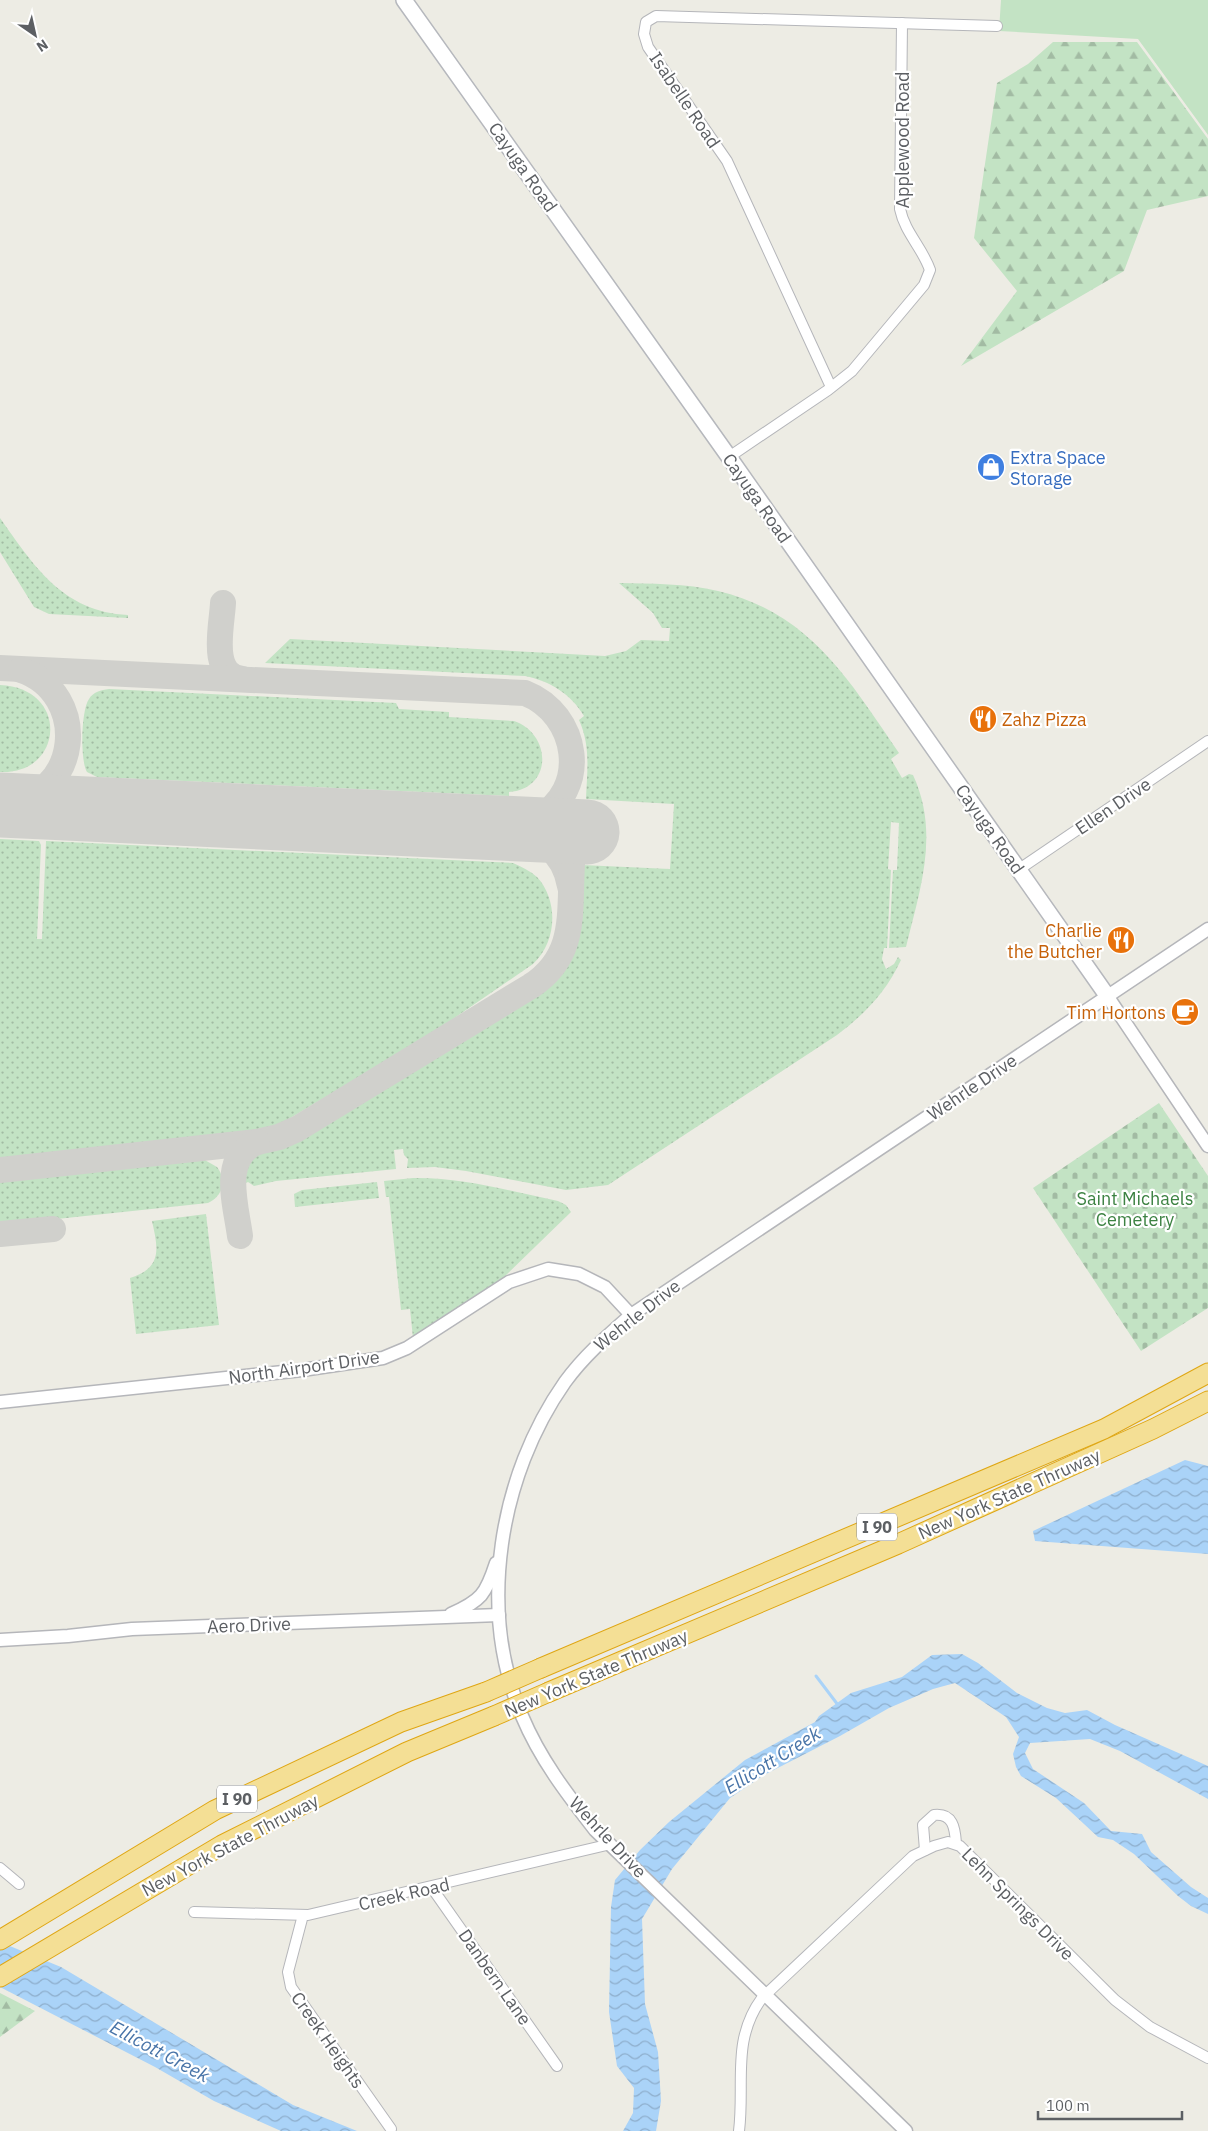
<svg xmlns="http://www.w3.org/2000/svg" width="1208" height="2131" font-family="'IBM Plex Sans',sans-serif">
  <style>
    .grass { fill: url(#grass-dots) }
    .forest { fill: url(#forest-firs) }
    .cemetery { fill: url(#cemetery-stones) }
    .green { fill: #c3e3c4 }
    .water { fill: url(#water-waves) }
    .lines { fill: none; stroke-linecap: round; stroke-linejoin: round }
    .stream { stroke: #aad3f8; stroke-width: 3 }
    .taxiway { stroke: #d0d0cc; stroke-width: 26 }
    .runway { stroke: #d0d0cc; stroke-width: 65 }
    .minor-casing { stroke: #b5b6ba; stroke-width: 12 }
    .tertiary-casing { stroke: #b5b6ba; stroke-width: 15 }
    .secondary-casing { stroke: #b6b8bd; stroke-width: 18 }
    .motorway-casing { stroke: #dfa613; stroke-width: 21 }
    .minor { stroke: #fff; stroke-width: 10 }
    .tertiary { stroke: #fff; stroke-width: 12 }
    .secondary { stroke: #fff; stroke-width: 15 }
    .motorway { stroke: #f4df95; stroke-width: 19 }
    .motorway-bridge-casing { stroke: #dfa613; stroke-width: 21; stroke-linecap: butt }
    .motorway-bridge { stroke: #f4df95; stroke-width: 19 }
    .labels { text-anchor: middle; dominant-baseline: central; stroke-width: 4.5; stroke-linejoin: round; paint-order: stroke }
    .shield { fill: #fff; stroke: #8d8f92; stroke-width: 1 }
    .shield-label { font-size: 16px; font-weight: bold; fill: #5c5f63 }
    .street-label { font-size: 18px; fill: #5c5f63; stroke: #fff }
    .shop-label { font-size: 18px; fill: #366cbe; stroke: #fff; text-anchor: start }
    .food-label { font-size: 18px; fill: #c56008; stroke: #fff; text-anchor: end }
    .park-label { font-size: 18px; fill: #3c8242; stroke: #fff }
    .water-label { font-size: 19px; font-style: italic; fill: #4874a8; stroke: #fff }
  </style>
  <defs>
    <pattern id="grass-dots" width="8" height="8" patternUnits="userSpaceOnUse" patternTransform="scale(1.25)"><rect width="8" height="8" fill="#c3e3c4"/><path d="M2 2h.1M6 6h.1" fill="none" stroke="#a2bba3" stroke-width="1.8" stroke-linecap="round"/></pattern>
    <pattern id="forest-firs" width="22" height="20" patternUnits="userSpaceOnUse" patternTransform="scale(1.25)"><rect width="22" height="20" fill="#c3e3c4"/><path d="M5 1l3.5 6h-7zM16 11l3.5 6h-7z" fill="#a2bba3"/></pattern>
    <pattern id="cemetery-stones" width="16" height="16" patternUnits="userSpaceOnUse" patternTransform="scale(1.25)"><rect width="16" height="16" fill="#c3e3c4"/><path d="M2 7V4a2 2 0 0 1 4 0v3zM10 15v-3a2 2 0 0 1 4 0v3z" fill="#a2bba3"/></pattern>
    <pattern id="water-waves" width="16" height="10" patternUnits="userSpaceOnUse" patternTransform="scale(1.25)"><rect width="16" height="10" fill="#aad3f8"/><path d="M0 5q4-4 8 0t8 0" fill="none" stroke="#8eaecc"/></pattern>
  </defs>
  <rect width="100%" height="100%" fill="#edece4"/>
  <g class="grass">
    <path d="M0,518C34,566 63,612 128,615V618L49,614L34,607L0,552Z"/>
    <path d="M619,583C651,584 686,583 718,591C810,613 849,680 899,753L891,759L902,778L909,774L913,775C940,833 920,889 906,947L889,948L893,870H897L899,823L891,822L888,869L891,870L887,948H884L882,959L886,969L894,964L898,957L901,960C886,992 865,1014 837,1035L608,1185L566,1190L466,1171L435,1167L407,1168L408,1159L404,1155L403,1149L394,1150L396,1169L276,1181L254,1186L248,1182L246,1183C235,1156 260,1155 278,1149C287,1146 296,1142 304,1138L547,989C588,954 580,915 582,865L670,869L674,804L586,799C587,772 591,746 579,720L584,716C571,694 550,681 525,676L265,663L290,639L605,656L626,651L641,640L669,641L670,628H662L653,613Z"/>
    <path d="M0,685C70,688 64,775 0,772Z"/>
    <path d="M109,689L396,703L399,709L449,712V717L514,721C552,734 553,789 509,792V796L97,777L87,772C80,761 81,710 89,699C93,692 101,690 109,689Z"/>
    <path d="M0,839L39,841L41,845L37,939H42L46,841L513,863C522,867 530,871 537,877C559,901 557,942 533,964L434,1032L277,1126L264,1130L0,1159Z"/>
    <path d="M203,1159L217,1167C227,1180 223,1196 208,1203L0,1225V1181Z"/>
    <path d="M413,1178C462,1177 510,1191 558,1201L566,1205L571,1212L502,1279L413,1338L410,1309L401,1310L389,1197H386L384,1181Z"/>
    <path d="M377,1182L379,1198L295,1207L294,1194L302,1190Z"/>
    <path d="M206,1214L219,1325L136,1334L130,1278C163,1268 158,1248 152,1221Z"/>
  </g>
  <g class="forest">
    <path d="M1053,42H1137L1208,139V196L1147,210L1124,271L961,366L1017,291L974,238L997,83L1028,64Z"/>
    <path d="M0,1993L35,2011L0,2037Z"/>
  </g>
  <path class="cemetery" d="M1159,1103L1208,1176V1308L1141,1351L1033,1188Z"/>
  <path class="green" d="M1001,0H1208V135L1138,39L999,31Z"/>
  <g class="water">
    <path d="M1185,1460L1208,1466V1554L1035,1541L1033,1531Z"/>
    <path d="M962,1654L978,1663L1017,1693L1047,1708L1065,1713L1087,1710L1115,1725L1208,1766V1799L1120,1751L1090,1739L1030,1743L1025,1753L1033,1769L1084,1803L1111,1831L1142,1834L1151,1852L1191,1887L1208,1898V1914L1191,1906L1178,1896L1134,1854L1113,1840L1098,1837L1056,1798L1021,1776L1016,1767L1013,1754L1019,1737L1006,1717L955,1683L933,1689L889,1708L840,1736L764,1775L730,1798L672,1869L642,1919L645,2004L658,2052L661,2101L656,2131H623L633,2113L634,2088L617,2066L609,2012L611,1907L615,1880L640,1850L669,1822L745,1760L815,1722L819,1716L851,1693L902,1677L932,1655Z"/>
    <path d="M0,1942L61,1967L293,2105L357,2131H281L214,2101L155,2067L0,1987Z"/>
  </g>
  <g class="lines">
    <path class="stream" d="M816,1676L838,1705"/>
    <g class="taxiway">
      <path d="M223,603C222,626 209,675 242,679"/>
      <path d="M0,668L525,693C579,714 591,791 536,819C518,828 498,827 479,827"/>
      <path d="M0,804C83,800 90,693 21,670"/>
      <path d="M505,830C538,833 564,851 570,886"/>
      <path d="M0,1170L257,1142L279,1137L297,1129L531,986C577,956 569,914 572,864"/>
      <path d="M0,1234L53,1229"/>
      <path d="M240,1236C236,1205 220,1157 257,1142"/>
    </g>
    <path class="runway" d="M0,805L587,832"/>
    <defs>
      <g id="minor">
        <path d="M831,387L727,161L648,47L644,34L646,22L656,16L997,26"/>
        <path d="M729,457L828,390L852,371L924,285L930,270C922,247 905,233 900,209L902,23"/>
        <path d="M1018,870L1208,741"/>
        <path d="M925,1850L923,1825L934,1815C953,1813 955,1828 956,1843"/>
        <path d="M0,1868L19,1884"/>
        <path d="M432,1888L557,2066"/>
        <path d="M194,1912L308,1915L611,1844"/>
        <path d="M303,1915L288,1972L291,1987L391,2129"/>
        <path d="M739,2131C745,2083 731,2040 762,1998L913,1856L934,1846L948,1842L960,1846L1115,2000L1150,2027L1208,2058"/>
      </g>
      <g id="tertiary">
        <path d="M1108,997L1208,1146"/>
        <path d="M0,1402L302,1370L383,1358L407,1348L509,1282L548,1269L579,1274L605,1287L631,1315"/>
        <path d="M451,1614C481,1601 486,1594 496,1563"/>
        <path d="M0,1640L68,1636L132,1629L499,1615"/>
        <path d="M906,2131L595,1830C567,1794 540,1759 522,1716C477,1609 499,1476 565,1382C584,1356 607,1336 631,1315L1208,929"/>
      </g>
      <path id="secondary" d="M404,0L729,457L1108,997"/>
      <g id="motorway">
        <path d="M541,1668L1104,1429L1208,1373"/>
        <path d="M549,1692L898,1544L1153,1429L1208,1401"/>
        <path d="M0,1940L215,1810L401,1722L486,1692"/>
        <path d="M0,1977L222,1845L407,1752L494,1716"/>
      </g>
    </defs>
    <use href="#minor" class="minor-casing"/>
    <use href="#tertiary" class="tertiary-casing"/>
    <use href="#secondary" class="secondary-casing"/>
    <use href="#motorway" class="motorway-casing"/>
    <use href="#minor" class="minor"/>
    <use href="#tertiary" class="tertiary"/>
    <use href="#secondary" class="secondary"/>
    <use href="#motorway" class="motorway"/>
    <defs>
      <g id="motorway-bridge">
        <path d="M486,1692L541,1668"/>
        <path d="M494,1716L549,1692"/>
      </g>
    </defs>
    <use href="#motorway-bridge" class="motorway-bridge-casing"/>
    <use href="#motorway-bridge" class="motorway-bridge"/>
  </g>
  <defs>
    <symbol id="shop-disc" viewBox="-11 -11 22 22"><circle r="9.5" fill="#3f7fe0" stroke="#fff"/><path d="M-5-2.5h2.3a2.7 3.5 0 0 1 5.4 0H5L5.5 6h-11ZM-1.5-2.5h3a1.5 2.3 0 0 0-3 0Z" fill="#fff"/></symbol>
    <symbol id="restaurant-disc" viewBox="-11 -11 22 22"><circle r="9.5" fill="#e8710a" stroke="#fff"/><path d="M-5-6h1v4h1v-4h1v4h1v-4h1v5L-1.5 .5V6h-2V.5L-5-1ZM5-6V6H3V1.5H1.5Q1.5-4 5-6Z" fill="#fff"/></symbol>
    <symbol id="cafe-disc" viewBox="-11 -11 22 22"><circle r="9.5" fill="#e8710a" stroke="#fff"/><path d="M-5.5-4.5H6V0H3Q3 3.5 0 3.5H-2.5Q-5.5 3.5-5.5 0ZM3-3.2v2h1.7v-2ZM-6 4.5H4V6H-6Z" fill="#fff"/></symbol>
  </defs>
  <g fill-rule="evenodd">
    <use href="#shop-disc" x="975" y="451" width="32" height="32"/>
    <use href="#restaurant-disc" x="967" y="703" width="32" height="32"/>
    <use href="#restaurant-disc" x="1105" y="924" width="32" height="32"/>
    <use href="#cafe-disc" x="1169" y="996" width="32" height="32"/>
  </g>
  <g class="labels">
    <g class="shield">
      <rect x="857" y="1513.5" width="40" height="27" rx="4"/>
      <rect x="217" y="1785.5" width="40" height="27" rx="4"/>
    </g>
    <g class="shield-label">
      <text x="877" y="1527">I 90</text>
      <text x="237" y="1799">I 90</text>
    </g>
    <g class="street-label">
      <text transform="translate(685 100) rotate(56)">Isabelle Road</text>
      <text transform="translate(902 140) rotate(-90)">Applewood Road</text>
      <text transform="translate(523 167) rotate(55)">Cayuga Road</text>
      <text transform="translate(757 498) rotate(55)">Cayuga Road</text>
      <text transform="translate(1113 806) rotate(-34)">Ellen Drive</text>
      <text transform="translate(990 829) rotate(55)">Cayuga Road</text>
      <text transform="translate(972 1087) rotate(-34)">Wehrle Drive</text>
      <text transform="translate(637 1315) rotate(-38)">Wehrle Drive</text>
      <text transform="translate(304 1367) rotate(-8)">North Airport Drive</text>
      <text transform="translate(1009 1494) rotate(-24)">New York State Thruway</text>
      <text transform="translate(249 1625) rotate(-2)">Aero Drive</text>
      <text transform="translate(596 1673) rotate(-23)">New York State Thruway</text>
      <text transform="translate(608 1837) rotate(47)">Wehrle Drive</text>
      <text transform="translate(230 1845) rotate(-28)">New York State Thruway</text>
      <text transform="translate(404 1894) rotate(-13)">Creek Road</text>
      <text transform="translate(1018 1904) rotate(45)">Lehn Springs Drive</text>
      <text transform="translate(495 1977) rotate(55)">Danbern Lane</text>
      <text transform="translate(328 2040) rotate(55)">Creek Heights</text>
    </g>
    <g class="shop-label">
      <text x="1010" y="457">Extra Space<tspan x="1010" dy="21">Storage</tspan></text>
    </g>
    <g class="food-label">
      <text x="1002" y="719" text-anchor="start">Zahz Pizza</text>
      <text x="1102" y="930">Charlie<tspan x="1102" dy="21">the Butcher</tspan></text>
      <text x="1166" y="1012">Tim Hortons</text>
    </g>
    <g class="park-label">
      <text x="1135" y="1198">Saint Michaels<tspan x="1135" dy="21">Cemetery</tspan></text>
    </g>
    <g class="water-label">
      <text transform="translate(772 1760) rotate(-32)">Ellicott Creek</text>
      <text transform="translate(160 2051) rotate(28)">Ellicott Creek</text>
    </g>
  </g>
  <g transform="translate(35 35) rotate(146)" stroke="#ffffff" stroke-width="4" paint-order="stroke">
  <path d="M0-4L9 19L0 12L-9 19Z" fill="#5c5f63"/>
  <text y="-8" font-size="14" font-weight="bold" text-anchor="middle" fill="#5c5f63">N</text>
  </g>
  <path d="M1038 2111v8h144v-8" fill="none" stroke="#5c5f63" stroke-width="2.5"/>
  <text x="1046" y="2111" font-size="15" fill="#5c5f63" stroke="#ffffff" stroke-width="4" paint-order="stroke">100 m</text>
</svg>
